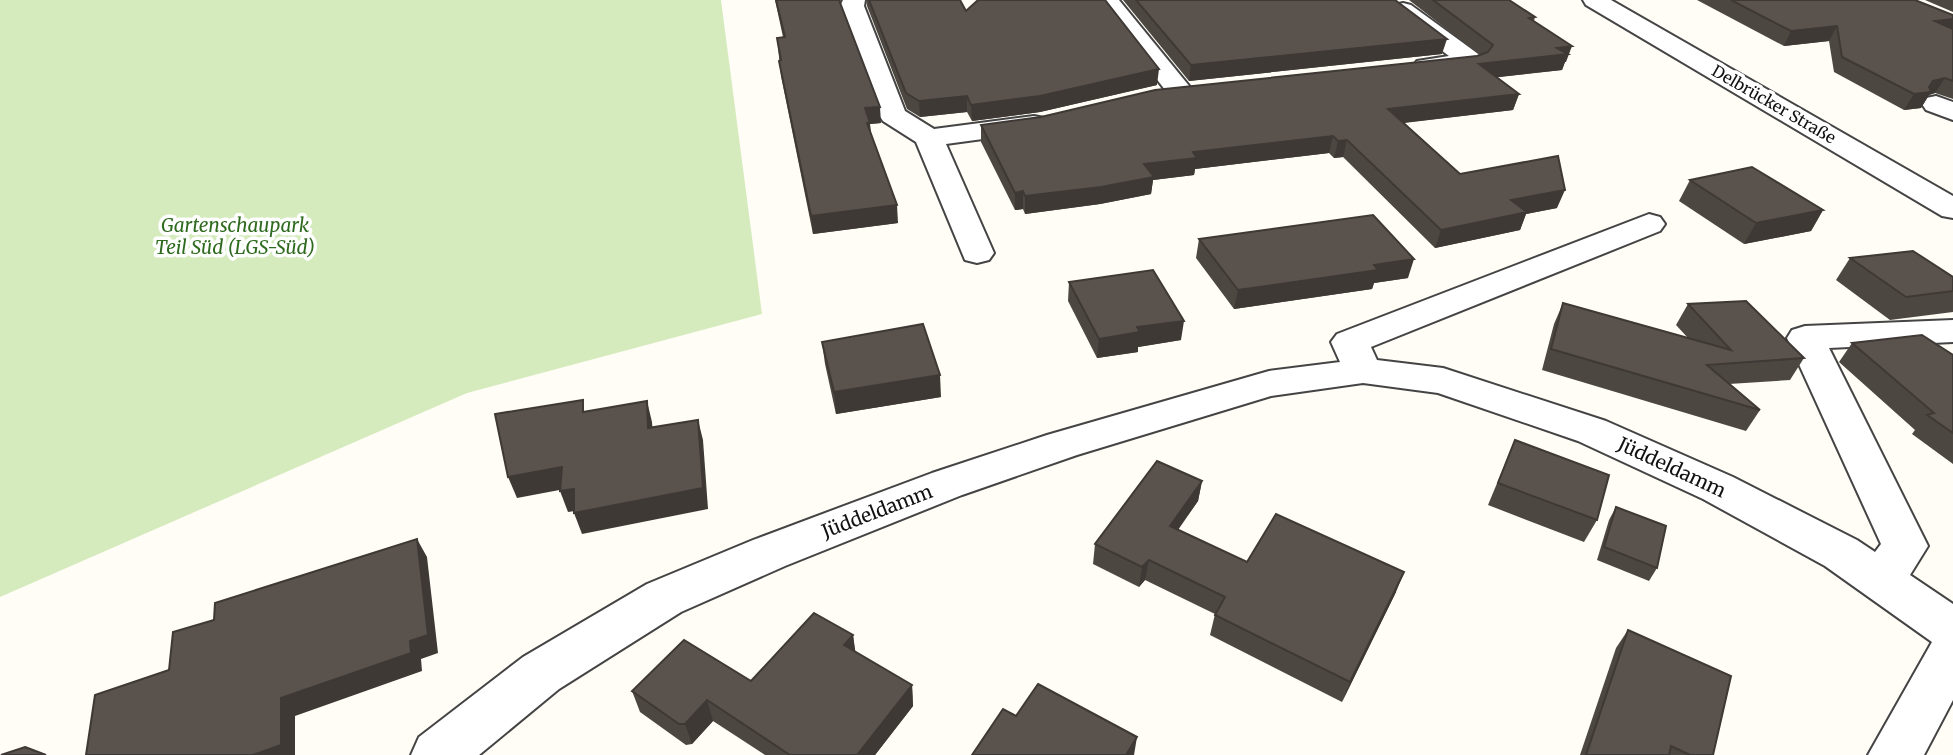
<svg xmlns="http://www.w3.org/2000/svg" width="1953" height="755" font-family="Merriweather,serif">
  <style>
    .green { fill: #d5ebbd }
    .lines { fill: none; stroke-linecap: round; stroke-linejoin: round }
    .minor-casing { stroke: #444; stroke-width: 4 }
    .minor { fill: #fff; fill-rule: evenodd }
    .wall { fill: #4d4742 }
    .shaded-wall { fill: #3f3936 }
    .building { fill: #5a524d; stroke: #3f3936; stroke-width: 2 }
    .labels { text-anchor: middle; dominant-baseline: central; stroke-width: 7; stroke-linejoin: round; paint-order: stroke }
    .far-street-label { font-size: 16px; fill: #111; stroke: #fff }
    .park-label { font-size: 19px; font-style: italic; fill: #2f6b1f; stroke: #fff }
    .street-label { font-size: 19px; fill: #111; stroke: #fff }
  </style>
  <rect width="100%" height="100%" fill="#fffdf5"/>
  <path class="green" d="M0,0H721L762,314L467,393L0,597Z"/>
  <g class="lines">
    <defs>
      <g id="minor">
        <path d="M843,0H865L864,6L905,111L934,129L1034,116L1044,118L1048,124L1044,130L1034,132L946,144L994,253L989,260L977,263L965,260L916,142L883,121L879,115L840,6Z"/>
        <path d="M1096,0H1119L1190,87L1194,93L1190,99L1181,101L1172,99Z"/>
        <path d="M1583,0H1611L1953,196V218L1942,216L1586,5Z"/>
        <path d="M1403,3L1411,5L1481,56L1485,61L1481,66L1426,74L1417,71L1413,66L1417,61L1449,56L1395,15L1391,10L1395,5Z"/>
        <path d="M1936,96L1953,102V120L1926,110L1922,104L1926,98Z"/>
        <path d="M1649,214L1660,217L1665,224L1660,231L1371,347L1377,360L1443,368L1606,421L1733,477L1857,540L1875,552L1881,544L1787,338L1792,330L1805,326L1953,320V342L1829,348L1928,546L1910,575L1953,604V700L1924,755H1868L1932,642L1825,566L1703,499L1578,441L1438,393L1363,383L1271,396L1077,455L962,495L785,566L681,612L559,689L479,755H411L419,737L523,657L647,584L753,540L932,473L1047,435L1269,371L1340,362L1331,342L1337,334Z"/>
      </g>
    </defs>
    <use href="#minor" class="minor-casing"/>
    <use href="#minor" class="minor"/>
  </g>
  <g class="wall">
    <path d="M775,0H841L840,2L881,123L870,124L871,134L898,223L813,234L781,76L777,38L783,37Z"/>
    <path d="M866,0H960L966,11L1157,85L1040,112L972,121L967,112L920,117L907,109L867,6Z"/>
    <path d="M1123,0H1395L1442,54L1189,81Z"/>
    <path d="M1409,0H1509L1535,17L1534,21L1566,62H1565L1562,70L1497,77L1519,94L1513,110L1404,123L1460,174L1557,208L1526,214L1520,230L1435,248L1343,157L1334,158L1329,153L1195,169L1194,175L1153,180L1151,194L1100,204L1025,214L1023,209L1015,210L981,142V125L1480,55Z"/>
    <path d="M1697,0H1915L1953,15V99L1935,93L1929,95L1921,108L1904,110L1834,72L1829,41L1784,46Z"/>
    <path d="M1925,0H1953V12Z"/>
    <path d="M1690,180L1823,210L1811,231L1744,244L1679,201Z"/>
    <path d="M1199,239L1408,278L1374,283L1372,289L1234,309L1196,258Z"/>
    <path d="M1850,258L1953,277V312L1890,320L1836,280Z"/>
    <path d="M1069,282L1181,340L1138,347V352L1097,358L1068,301Z"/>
    <path d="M1563,303L1688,338L1676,325L1688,304L1804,358L1790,380L1729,384L1760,410L1746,431L1542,370L1554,324Z"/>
    <path d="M822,342L941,397L836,414L825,364Z"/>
    <path d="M1852,343L1953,355V464L1912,434L1915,430L1839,362Z"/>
    <path d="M1515,440L1597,520L1584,542L1488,505Z"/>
    <path d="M1202,481L1198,501L1178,530L1247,562L1396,592L1342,702L1210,635L1215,614L1145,580L1139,587L1093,564L1095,544Z"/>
    <path d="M1616,507L1657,568L1649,581L1597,560L1609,520Z"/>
    <path d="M1628,630L1713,755H1580L1616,648Z"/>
    <path d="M853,635L855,652L912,685L913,706L875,755H765L713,721L692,744L686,745L640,712L632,691L751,681Z"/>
  </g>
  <g class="shaded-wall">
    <path d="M1953,19V32L1935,21Z"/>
    <path d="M1837,26L1829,41L1784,46L1791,31Z"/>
    <path d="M1447,39L1442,54L1189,81L1191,65Z"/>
    <path d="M1572,46L1566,62H1565L1562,70L1474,80L1479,64L1557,48Z"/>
    <path d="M1159,69L1157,85L1040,112L972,121L971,105Z"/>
    <path d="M1945,78L1935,93L1929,95L1921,108L1904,110L1914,94L1933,81Z"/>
    <path d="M1519,94L1513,110L1384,125L1388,109Z"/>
    <path d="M967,96V112L920,117L919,101Z"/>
    <path d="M880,107L881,123L870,124L871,140H868L865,108Z"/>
    <path d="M1333,136L1329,153L1195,169L1194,175L1153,180L1151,194L1100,204L1025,214V196L1144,164L1193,152Z"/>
    <path d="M1347,140L1343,157L1334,158L1338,141Z"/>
    <path d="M1565,190L1557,208L1526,214L1520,230L1435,248L1441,230L1511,200Z"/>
    <path d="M1023,191V209L1015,210V193Z"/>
    <path d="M897,205L898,223L813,234L811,216Z"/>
    <path d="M1823,210L1811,231L1744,244L1756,223Z"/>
    <path d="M1414,259L1408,278L1374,283L1372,289L1234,309L1238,290L1374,265Z"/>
    <path d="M1184,321L1181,340L1138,347V352L1097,358L1099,339L1137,327Z"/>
    <path d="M940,375L941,397L836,414L834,392Z"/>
    <path d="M647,401L652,422L654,449L648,428Z"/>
    <path d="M698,420L703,440L708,509L582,534L574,513Z"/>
    <path d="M562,467L570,488L517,498L508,477Z"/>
    <path d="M1202,481L1198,501L1166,546L1170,526Z"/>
    <path d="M574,489L582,510L568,512L560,491Z"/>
    <path d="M417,539L427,557L438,653L421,659L422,671L295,716V755H253L281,698L410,641Z"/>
    <path d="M1149,560L1145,580L1139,587L1142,567Z"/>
    <path d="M1404,572L1396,592L1342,702L1350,682Z"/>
    <path d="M853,635L856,656L844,645Z"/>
    <path d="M912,685L913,706L875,755H857Z"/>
    <path d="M707,700L713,721L692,744L685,724Z"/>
    <path d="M1137,737L1134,755H1126Z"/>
  </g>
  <g class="building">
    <path d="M776,0H839L880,107L865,108L870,123H867L897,205L811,216L779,61L781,60L777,38L785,37Z"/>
    <path d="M869,0H960L966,11L978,0H1105L1159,69L1040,96L971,105L967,96L919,101L906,93Z"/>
    <path d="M1136,0H1395L1447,39L1191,65Z"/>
    <path d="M1433,0H1509L1535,17L1529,18L1572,46L1557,48L1568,54L1479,64L1519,94L1388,109L1460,174L1558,156L1565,190L1511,200L1527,212L1441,230L1347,140L1338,141L1333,136L1193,152L1197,158L1144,164L1154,177L1101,187L1025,196L1023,191L1015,193L981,125L1041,117L1155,90L1477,56L1488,52L1493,45Z"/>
    <path d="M1731,0H1915L1953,15V19L1935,21L1953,29V81L1945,78L1933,81L1929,87L1931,92L1914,94L1842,57L1837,26L1791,31Z"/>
    <path d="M1752,167L1823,210L1756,223L1690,180Z"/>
    <path d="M1373,215L1414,259L1374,265L1378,270L1238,290L1199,239Z"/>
    <path d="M1913,251L1953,277V291L1906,297L1850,258Z"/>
    <path d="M1153,270L1184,321L1137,327L1140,332L1099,339L1069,282Z"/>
    <path d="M1746,301L1804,358L1707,365L1760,410L1551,349L1563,303L1731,350L1688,304Z"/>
    <path d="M923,324L940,375L834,392L822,342Z"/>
    <path d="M1922,335L1953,355V433L1927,415L1934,413L1852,343Z"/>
    <path d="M583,400V412L647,401L648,428L698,420L703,488L574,513V489L560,491L562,467L508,477L495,414Z"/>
    <path d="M1515,440L1609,475L1597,520L1498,483Z"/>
    <path d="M1157,461L1202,481L1170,526L1247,562L1276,514L1404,572L1350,682L1215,615L1225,597L1149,560L1142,567L1095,544Z"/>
    <path d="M1616,507L1666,526L1657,568L1604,547Z"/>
    <path d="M417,539L428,635L410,641L411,653L281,698V745L253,755H86L95,695L169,670L173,632L214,620L215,603Z"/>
    <path d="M814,613L853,635L844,645L912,685L857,755H790L707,700L685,724H679L632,691L684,640L751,681Z"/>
    <path d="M1628,630L1731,676L1713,755H1690L1671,746L1669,755H1586Z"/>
    <path d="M1038,684L1137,737L1126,755H972L1003,709L1016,716Z"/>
    <path d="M25,747L46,755H1Z"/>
  </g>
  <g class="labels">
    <g class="far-street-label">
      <text transform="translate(1774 104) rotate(30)">Delbrücker Straße</text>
    </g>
    <g class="park-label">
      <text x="235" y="225">Gartenschaupark<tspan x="235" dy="22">Teil Süd (LGS-Süd)</tspan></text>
    </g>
    <g class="street-label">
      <text transform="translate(1672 467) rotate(25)">Jüddeldamm</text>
      <text transform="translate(877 511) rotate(-21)">Jüddeldamm</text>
    </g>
  </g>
</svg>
